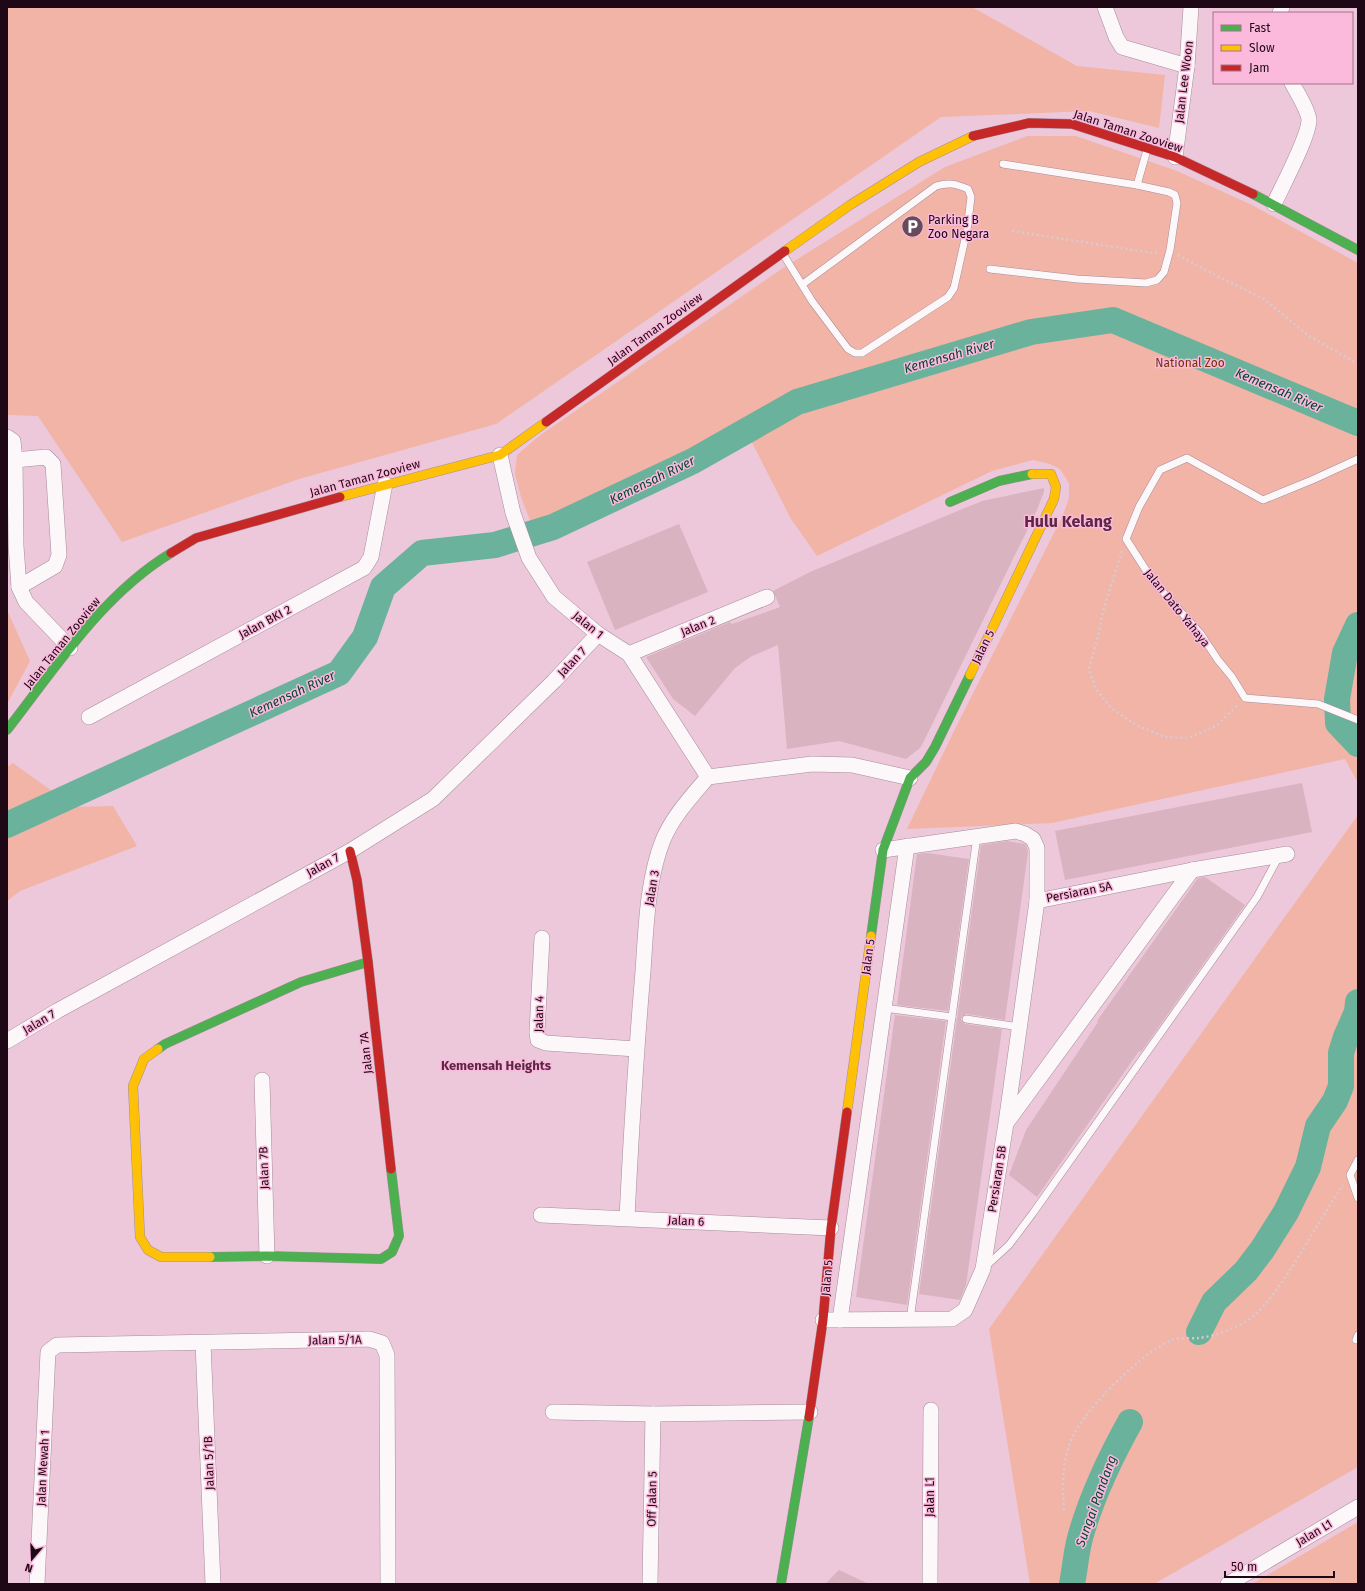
<svg xmlns="http://www.w3.org/2000/svg" width="1365" height="1591" font-family="'Fira Sans',sans-serif">
  <style>
    .green { fill: #f2b4a6 }
    .lines { fill: none; stroke-linecap: round; stroke-linejoin: round }
    .river { stroke: #6ab29c; stroke-width: 26 }
    .building { fill: #d9b3c0 }
    .lane-casing { stroke: #a68c99; stroke-width: 8 }
    .street-casing { stroke: #a68c99; stroke-width: 16 }
    .fast-casing { stroke: #a68c99; stroke-width: 10 }
    .slow-casing { stroke: #a68c99; stroke-width: 10 }
    .jam-casing { stroke: #a68c99; stroke-width: 10 }
    .path { stroke: #d7cbd2; stroke-width: 2.5; stroke-dasharray: 2 3; stroke-linecap: butt }
    .lane { stroke: #fcf7f9; stroke-width: 7 }
    .street { stroke: #fcf7f9; stroke-width: 15 }
    .fast { stroke: #4caf50; stroke-width: 9 }
    .slow { stroke: #ffc107; stroke-width: 9 }
    .jam { stroke: #c62828; stroke-width: 9 }
    .labels { text-anchor: middle; dominant-baseline: central; stroke-width: 3; stroke-linejoin: round; paint-order: stroke }
    .street-label { font-size: 12px; fill: #1e0815; stroke: #fbb9db }
    .poi-label { font-size: 12px; fill: #1e0815; stroke: #fbb9db; text-anchor: start }
    .park-label { font-size: 12px; fill: #763308; stroke: #fbb9db }
    .water-label { font-size: 13px; font-style: italic; fill: #044734; stroke: #fbb9db }
    .neighbourhood-label { font-size: 13px; font-weight: bold; fill: #5c2745; stroke: #fbb9db }
    .district-label { font-size: 16px; font-weight: bold; fill: #5c2745; stroke: #fbb9db }
  </style>
  <rect width="100%" height="100%" fill="#ecc8da"/>
  <g class="green">
    <path d="M7,7H972L1077,66L1165,75L1159,128L1089,111L941,117L496,424L299,479L122,542L38,416L7,415Z"/>
    <path d="M1027,136H1076L1177,171L1252,205L1358,263V783L1345,759L1052,823L907,829L954,731L1063,515L1069,498V483L1060,469L1050,464L1033,460L992,471L817,556L791,519L743,425L611,504L537,538L521,497L515,474L517,455L539,436L780,270L945,167Z"/>
    <path d="M7,610L30,661L7,704Z"/>
    <path d="M13,763L74,807L113,806L137,846L20,891L7,901V767Z"/>
    <path d="M1358,815V1467L1154,1584H1030L989,1329Z"/>
    <path d="M1358,1522V1584H1252Z"/>
  </g>
  <g class="lines">
    <g class="river">
      <path d="M1358,625L1345,653L1337,699L1338,723L1358,744"/>
      <path d="M7,825L339,673L365,637L383,587L422,553L495,545L553,527L693,461L797,402L1031,332L1113,320L1358,423"/>
      <path d="M1199,1332L1214,1302L1246,1271L1262,1250L1286,1212L1308,1167L1318,1126L1335,1101L1341,1086V1053L1346,1037L1357,1012L1358,1002"/>
      <path d="M1072,1584C1075,1569 1076,1553 1080,1538C1091,1498 1110,1458 1130,1422"/>
    </g>
  </g>
  <g class="building">
    <path d="M1044,488V492L1036,512L924,741L920,748L906,759L839,741L787,749L778,645L752,656L735,668L695,716L673,699L646,657L730,622L732,624L780,607L773,591L810,572L982,501Z"/>
    <path d="M679,524L708,592L615,630L587,562Z"/>
    <path d="M1302,783L1312,832L1065,880L1055,831Z"/>
    <path d="M1007,841L1024,844L1026,845L1028,852L1005,1020L967,1014L962,1016L961,1019L963,1023L965,1024L1002,1029L966,1285L960,1300L919,1294L981,845Z"/>
    <path d="M927,853L969,859L948,1011L897,1005L917,854Z"/>
    <path d="M1205,877L1245,905L1141,1052L1139,1051L1037,1197L1009,1175L1026,1130L1098,1022L1097,1021L1198,878Z"/>
    <path d="M895,1015L946,1021L907,1305L856,1297Z"/>
    <path d="M839,1570L869,1584H825Z"/>
  </g>
  <g class="lines">
    <defs>
      <g id="lane">
        <path d="M1137,185L1147,150"/>
        <path d="M783,254L812,301L848,349L855,353H862L948,297L954,288L967,230L971,197L968,189C956,184 949,182 936,186L803,284"/>
        <path d="M990,269L1077,279L1146,283L1157,280L1164,272L1170,250L1177,203L1175,195L1169,192L1137,185L1003,164"/>
        <path d="M1358,459L1312,480L1263,500L1187,458L1160,470L1139,507L1126,539L1153,581L1200,633L1218,660L1232,677L1245,698L1318,704L1358,720"/>
        <path d="M884,1008L952,1017"/>
        <path d="M966,1019L1020,1027"/>
        <path d="M1358,1160L1350,1175L1358,1198"/>
        <path d="M985,1267L1009,1245L1033,1213L1257,897L1279,856"/>
        <path d="M910,1320L977,836"/>
        <path d="M1356,1340L1358,1335"/>
      </g>
      <g id="street">
        <path d="M1105,7L1116,37L1122,47L1187,66"/>
        <path d="M1280,13L1282,7"/>
        <path d="M1175,157L1187,66L1191,7"/>
        <path d="M1274,204C1282,187 1309,136 1309,120C1308,109 1297,93 1292,83"/>
        <path d="M7,437L13,441L15,460L16,546L19,587L26,602L70,648"/>
        <path d="M500,455L513,513L529,558L554,597L598,634L629,654L708,777"/>
        <path d="M15,460L46,457L53,464L59,555L55,566L19,587"/>
        <path d="M629,654L767,597"/>
        <path d="M89,717L364,568L371,557L385,484"/>
        <path d="M1037,901L1192,870L1287,854"/>
        <path d="M542,938L537,1032L538,1040L546,1043L636,1049"/>
        <path d="M7,1041L57,1011L350,851L433,799L554,681L598,634"/>
        <path d="M262,1080L267,1256"/>
        <path d="M1007,1122L1192,870"/>
        <path d="M541,1215L831,1228"/>
        <path d="M627,1218C631,1136 636,1054 643,971C646,929 647,880 663,840C673,816 691,797 708,777L812,764L852,765L910,778"/>
        <path d="M823,1320L952,1319L965,1310L983,1269L1006,1123L1037,901V848L1033,839L1025,834L1016,831L883,850"/>
        <path d="M840,1320L907,846"/>
        <path d="M203,1343L213,1584"/>
        <path d="M553,1412L653,1414L810,1412"/>
        <path d="M37,1584L48,1352L57,1345L369,1339L382,1343L387,1355L388,1584"/>
        <path d="M650,1584L653,1414"/>
        <path d="M930,1584L931,1410"/>
        <path d="M1228,1584L1358,1507"/>
      </g>
      <g id="fast">
        <path d="M1253,194L1358,250"/>
        <path d="M950,502L999,481L1032,474"/>
        <path d="M7,730C56,667 102,595 171,553"/>
        <path d="M871,936L883,850L910,778L926,762L935,747L970,675"/>
        <path d="M158,1049L165,1044L301,982L368,962"/>
        <path d="M210,1257L267,1256L381,1259L392,1252L399,1236L391,1169"/>
        <path d="M781,1584L809,1417"/>
      </g>
      <g id="slow">
        <path d="M785,251L850,205L919,162L973,136"/>
        <path d="M340,497L500,455L546,422"/>
        <path d="M970,675L1054,499L1056,487L1051,474H1032"/>
        <path d="M158,1049L144,1059L133,1086L140,1237L148,1250L161,1257H210"/>
        <path d="M847,1112L871,936"/>
      </g>
      <g id="jam">
        <path d="M973,136L1029,123L1072,124L1175,157L1253,194"/>
        <path d="M546,422L785,251"/>
        <path d="M171,553L196,538L340,497"/>
        <path d="M350,851L357,880L368,962L391,1169"/>
        <path d="M809,1417L823,1320L831,1228L847,1112"/>
      </g>
    </defs>
    <use href="#lane" class="lane-casing"/>
    <use href="#street" class="street-casing"/>
    <use href="#fast" class="fast-casing"/>
    <use href="#slow" class="slow-casing"/>
    <use href="#jam" class="jam-casing"/>
    <g class="path">
      <path d="M1012,231L1153,253L1158,252"/>
      <path d="M1178,255L1213,274L1264,299L1309,336L1358,364"/>
      <path d="M1122,551L1103,611L1099,632L1089,669L1096,689L1111,708L1136,725L1165,737L1188,738L1216,726L1238,705"/>
      <path d="M1064,1510C1062,1486 1062,1461 1072,1438C1085,1409 1142,1352 1172,1340C1180,1337 1191,1339 1199,1338C1217,1336 1241,1326 1255,1315C1269,1302 1281,1284 1292,1267C1309,1240 1325,1212 1343,1185"/>
    </g>
    <use href="#lane" class="lane"/>
    <use href="#street" class="street"/>
    <use href="#fast" class="fast"/>
    <use href="#slow" class="slow"/>
    <use href="#jam" class="jam"/>
  </g>
  <defs>
    <symbol id="parking-disc" viewBox="-11 -11 22 22"><circle r="9.5" fill="#664b5a" stroke="#fbb9db"/><path d="M-3.5-5.5H1a3.5 3.5 0 0 1 0 7H-1V5.5H-3.5ZM-1-3.4V-.6H.8a1.4 1.4 0 0 0 0-2.8Z" fill="#fff"/></symbol>
  </defs>
  <g fill-rule="evenodd">
    <use href="#parking-disc" x="900" y="214" width="25" height="25"/>
  </g>
  <g class="labels">
    <g class="street-label">
      <text transform="translate(1184 82) rotate(-83)">Jalan Lee Woon</text>
      <text transform="translate(1128 131) rotate(18)">Jalan Taman Zooview</text>
      <text transform="translate(655 329) rotate(-36)">Jalan Taman Zooview</text>
      <text transform="translate(365 478) rotate(-15)">Jalan Taman Zooview</text>
      <text transform="translate(1177 608) rotate(51)">Jalan Dato Yahaya</text>
      <text transform="translate(265 622) rotate(-28)">Jalan BKI 2</text>
      <text transform="translate(588 625) rotate(39)">Jalan 1</text>
      <text transform="translate(698 626) rotate(-22)">Jalan 2</text>
      <text transform="translate(62 643) rotate(-51)">Jalan Taman Zooview</text>
      <text transform="translate(983 647) rotate(-64)">Jalan 5</text>
      <text transform="translate(572 662) rotate(-47)">Jalan 7</text>
      <text transform="translate(323 865) rotate(-29)">Jalan 7</text>
      <text transform="translate(652 888) rotate(-80)">Jalan 3</text>
      <text transform="translate(1079 892) rotate(-11)">Persiaran 5A</text>
      <text transform="translate(868 957) rotate(-82)">Jalan 5</text>
      <text transform="translate(539 1014) rotate(-89)">Jalan 4</text>
      <text transform="translate(39 1022) rotate(-31)">Jalan 7</text>
      <text transform="translate(366 1053) rotate(-96)">Jalan 7A</text>
      <text transform="translate(264 1168) rotate(-92)">Jalan 7B</text>
      <text transform="translate(997 1179) rotate(-81)">Persiaran 5B</text>
      <text transform="translate(686 1221) rotate(3)">Jalan 6</text>
      <text transform="translate(827 1278) rotate(-85)">Jalan 5</text>
      <text transform="translate(335 1340) rotate(-1)">Jalan 5/1A</text>
      <text transform="translate(209 1463) rotate(-92)">Jalan 5/1B</text>
      <text transform="translate(43 1468) rotate(-87)">Jalan Mewah 1</text>
      <text transform="translate(930 1497) rotate(-90)">Jalan L1</text>
      <text transform="translate(652 1499) rotate(-89)">Off Jalan 5</text>
      <text transform="translate(1314 1533) rotate(-31)">Jalan L1</text>
    </g>
    <g class="poi-label">
      <text x="928" y="220">Parking B<tspan x="928" dy="14">Zoo Negara</tspan></text>
    </g>
    <g class="park-label">
      <text x="1190" y="363">National Zoo</text>
    </g>
    <g class="water-label">
      <text transform="translate(949 356) rotate(-16)">Kemensah River</text>
      <text transform="translate(1279 390) rotate(23)">Kemensah River</text>
      <text transform="translate(652 480) rotate(-26)">Kemensah River</text>
      <text transform="translate(292 694) rotate(-25)">Kemensah River</text>
      <text transform="translate(1096 1501) rotate(-70)">Sungai Pandang</text>
    </g>
    <g class="neighbourhood-label">
      <text x="496" y="1065">Kemensah Heights</text>
    </g>
    <g class="district-label">
      <text x="1068" y="521">Hulu Kelang</text>
    </g>
  </g>
  <rect width="1365" height="1591" fill="none" stroke="#1e0815" stroke-width="16"/>
  <rect x="1213" y="12" width="140" height="72" fill="#fbb9db" stroke="#a3728c"/>
  <rect x="1221" y="25" width="20" height="6" fill="#4caf50" stroke="#a3728c"/>
  <text x="1249" y="32" font-size="12" fill="#1e0815">Fast</text>
  <rect x="1221" y="45" width="20" height="6" fill="#ffc107" stroke="#a3728c"/>
  <text x="1249" y="52" font-size="12" fill="#1e0815">Slow</text>
  <rect x="1221" y="65" width="20" height="6" fill="#c62828" stroke="#a3728c"/>
  <text x="1249" y="72" font-size="12" fill="#1e0815">Jam</text>
  <g transform="translate(32 1559) rotate(199)" stroke="#fbb9db" stroke-width="3" paint-order="stroke">
  <path d="M0-3L7 15L0 10L-7 15Z" fill="#1e0815"/>
  <text y="-6" font-size="11" font-weight="bold" text-anchor="middle" fill="#1e0815">N</text>
  </g>
  <path d="M1225 1571v6h109v-6" fill="none" stroke="#1e0815" stroke-width="2"/>
  <text x="1231" y="1571" font-size="12" fill="#1e0815" stroke="#fbb9db" stroke-width="3" paint-order="stroke">50 m</text>
</svg>
